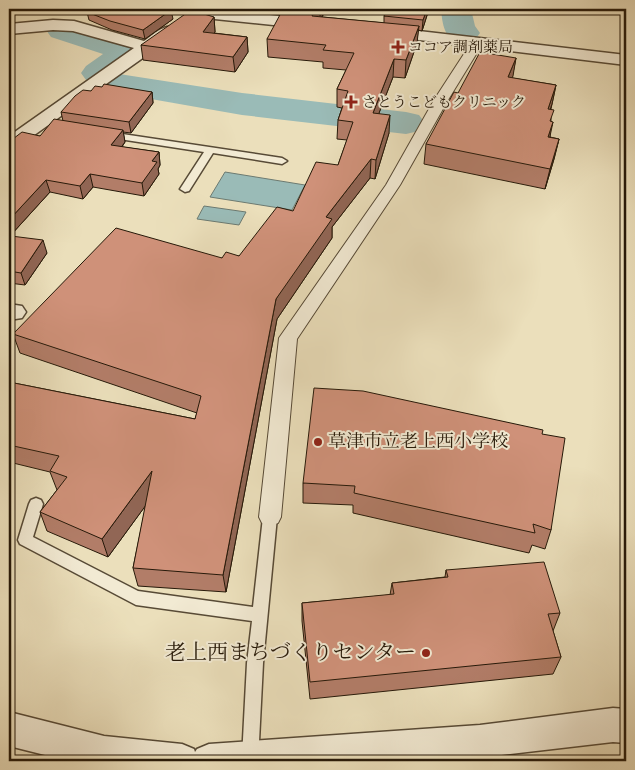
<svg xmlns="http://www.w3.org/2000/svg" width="635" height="770" font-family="'IM FELL DW Pica','Noto Serif JP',serif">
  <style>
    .water { fill: #9abbb7; stroke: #6c7a71 }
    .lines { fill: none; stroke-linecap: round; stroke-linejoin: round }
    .river { fill: #9abbb7; fill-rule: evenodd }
    .service-casing { stroke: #574a36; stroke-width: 3 }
    .pedestrian-casing { stroke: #574a36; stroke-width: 2 }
    .minor-casing { stroke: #574a36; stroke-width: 3 }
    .service { fill: #f2ead3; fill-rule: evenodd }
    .pedestrian { fill: #f2ead3; fill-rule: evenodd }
    .minor { fill: #f2ead3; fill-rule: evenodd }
    .wall { fill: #b27d68; stroke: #261909 }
    .shaded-wall { fill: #916655; stroke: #261909 }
    .building { fill: #cf9179; stroke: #261909 }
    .poi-dot { fill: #8f2418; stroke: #f2ead3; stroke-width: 2 }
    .labels { text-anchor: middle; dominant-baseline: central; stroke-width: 4; stroke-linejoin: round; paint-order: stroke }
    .far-poi-label { font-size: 15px; fill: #261909; stroke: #f2ead3; text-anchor: start }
    .poi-label { font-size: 18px; fill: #261909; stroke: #f2ead3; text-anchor: start }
    .near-poi-label { font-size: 21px; fill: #261909; stroke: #f2ead3; text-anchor: end }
  </style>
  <rect width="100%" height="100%" fill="#ebdfbb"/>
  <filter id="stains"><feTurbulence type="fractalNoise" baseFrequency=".004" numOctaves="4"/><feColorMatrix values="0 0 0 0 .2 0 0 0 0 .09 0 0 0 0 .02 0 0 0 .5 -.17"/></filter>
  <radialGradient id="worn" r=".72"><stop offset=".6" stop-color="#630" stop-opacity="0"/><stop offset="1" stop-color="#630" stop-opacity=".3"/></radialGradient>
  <g class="water">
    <path d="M225,172L305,185L292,210L210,197Z"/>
    <path d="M204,206L246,212L239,225L197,219Z"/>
  </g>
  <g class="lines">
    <g class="river">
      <path d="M441,9H471L475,26L480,33L475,40C448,47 443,33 441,9Z"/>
      <path d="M62,20L137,43L144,52L139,59L119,74L242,93L406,112L419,115L425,123L419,131L406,134L242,115L94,89L89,81L86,80L81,73L86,66L103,54L51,37L46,30L51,23Z"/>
    </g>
    <defs>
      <g id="service">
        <path d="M109,132L282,158L287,161L282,164L213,153L189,191L185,192L180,189L204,152L106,137L104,135Z"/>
        <path d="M36,498L41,500L43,504L33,537L138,591L253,607L263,517L265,513L270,511L275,513L277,517L263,663L258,761H244L242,758L247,663L252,621L136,605L20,544L18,540L29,504L31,500Z"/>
      </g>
      <path id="pedestrian" d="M477,39L483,43L448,100L400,185L297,339L281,517L278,523L270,526L262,523L259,517L279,338L386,185L434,100L473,40Z"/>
      <g id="minor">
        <path d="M190,9H208L312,19L318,21L320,24L318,27L312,29L195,17L190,15L187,12Z"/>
        <path d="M53,20L74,21L144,41C154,34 163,24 176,27L178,30L154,50L16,148L9,150V136L134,48L73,31L53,30L9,34V24Z"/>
        <path d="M384,27L626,55V65L378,35L376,32L378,29Z"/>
        <path d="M9,304L22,306L26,312L22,318L9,320Z"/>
        <path d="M613,708L626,709V743L613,742L451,761H69L9,746V712L104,736L182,744L194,749L195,752L197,749L209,744L480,725Z"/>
      </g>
    </defs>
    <use href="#service" class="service-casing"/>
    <use href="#pedestrian" class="pedestrian-casing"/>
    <use href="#minor" class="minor-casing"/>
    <use href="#service" class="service"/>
    <use href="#pedestrian" class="pedestrian"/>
    <use href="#minor" class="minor"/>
  </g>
  <g class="wall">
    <path d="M290,9H327L322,17L384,23V16L429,9L422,31L418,30L417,43L405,78L393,77L379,113L389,133L375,179L370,178L332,227V238L277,319L226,592L138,586L133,568L146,505L108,557L47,531L40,512L57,490L50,472L9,462V382L195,419L197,413L20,353L13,334L222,258L239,256L293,211L338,165L347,140L337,139L338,120L342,108L337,107V89L346,70L323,68V62L268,57L267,39L289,12Z"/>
    <path d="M87,12L173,19L145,39L112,30L89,20Z"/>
    <path d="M214,17L215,32L214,33L247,37L248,52L235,72L143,60L141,45Z"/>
    <path d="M516,58L512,78L556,85L551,109V122L550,137L559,139L554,159L545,189L424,164L426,144L458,93Z"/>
    <path d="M91,91L152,92L153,103L131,133L123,132L125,142L122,147L159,152L160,165L158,169L159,174L144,196L93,187L83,199L50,192L11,235L47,253L25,285L9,283V142L40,136L63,121L61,112Z"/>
    <path d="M542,434L551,530L545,549L532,545L529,553L353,513V505L303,503V483Z"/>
    <path d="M446,570L560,613L553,631L561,657L553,674L310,699L302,621V603L390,595L392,583L445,577Z"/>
  </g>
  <g class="shaded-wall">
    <path d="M323,9H327L320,19V14Z"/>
    <path d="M427,9H429L422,31L423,20Z"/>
    <path d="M171,10L173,19L145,39L143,30Z"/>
    <path d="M214,17L215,32L205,47L203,32Z"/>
    <path d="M419,26L417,43L405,78L406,60Z"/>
    <path d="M247,37L248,52L235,72L233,57Z"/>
    <path d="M516,58L513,76L504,96L508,77Z"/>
    <path d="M394,59L393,77L372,131L373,113Z"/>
    <path d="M556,85L552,104L544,128L548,109Z"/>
    <path d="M152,92L153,103L131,133L129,122Z"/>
    <path d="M390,115L389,133L375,179L376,160Z"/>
    <path d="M553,122L549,141L548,137Z"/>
    <path d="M123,130L125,142L114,157L111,145Z"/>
    <path d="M559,139L554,159L545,189L550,169Z"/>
    <path d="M159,152L160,165L158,169L159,174L144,196L142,183L152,161Z"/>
    <path d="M371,159L370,178L332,227V238L277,319L226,592L223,575L276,299L326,217Z"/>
    <path d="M90,174L93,187L83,199L80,186Z"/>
    <path d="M46,180L50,192L9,237V220Z"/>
    <path d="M43,240L47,253L25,285L21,273Z"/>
    <path d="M152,471L157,490L108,557L102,539Z"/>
  </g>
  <g class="building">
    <path d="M93,9H166L171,10L143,30L110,21L87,12Z"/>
    <path d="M290,9H323L320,14L289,11Z"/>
    <path d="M386,9H427L423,20L384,16Z"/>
    <path d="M191,10L214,17L203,32L247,37L233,57L141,45Z"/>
    <path d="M282,11L313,14L312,16L419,26L406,60L394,59L373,113L390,115L376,160L371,159L326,217L332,219L276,299L223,575L133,568L152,471L102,539L40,512L67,477L50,471L59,456L9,445V382L195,419L201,396L13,334L116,228L222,258L226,252L239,256L277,207L293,211L316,162L338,165L353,122L338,120L348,91L337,89L354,53L323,50L326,45L267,39Z"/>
    <path d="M480,52L516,58L508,77L556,85L548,109L554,110L550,121L553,122L548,137L559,139L550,169L426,144L454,92L458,93Z"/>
    <path d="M104,84L152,92L129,122L61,112L75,96L83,90L91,91L95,86L102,87Z"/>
    <path d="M54,119L123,130L111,145L159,152L152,161L157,162L142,183L90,174L80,186L46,180L9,220V142L22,132L40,136Z"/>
    <path d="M9,233L11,236L43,240L21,273L9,271Z"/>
    <path d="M314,388L363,391L543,430L542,434L565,438L551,530L533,524L535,533L354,493L355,486L303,483Z"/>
    <path d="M544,562L560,613L548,614L561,657L310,682L302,603L394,594L392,583L448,577L446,570Z"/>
  </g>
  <g class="poi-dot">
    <path d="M395.5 39.5h5v5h5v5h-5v5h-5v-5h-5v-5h5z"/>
    <path d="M348.5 94.5h5v5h5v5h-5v5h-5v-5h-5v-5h5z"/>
    <circle cx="318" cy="442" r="5"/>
    <circle cx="426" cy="653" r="5"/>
  </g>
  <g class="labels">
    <g class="far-poi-label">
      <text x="408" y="47">ココア調剤薬局</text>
      <text x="362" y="102">さとうこどもクリニック</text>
    </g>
    <g class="poi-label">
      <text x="328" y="442">草津市立老上西小学校</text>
    </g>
    <g class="near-poi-label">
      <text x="416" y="653">老上西まちづくりセンター</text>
    </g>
  </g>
  <rect width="635" height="770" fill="none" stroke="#ebdfbb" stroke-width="30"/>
  <rect x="10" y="10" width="615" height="750" fill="none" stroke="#261909" stroke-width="2.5"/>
  <rect x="15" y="15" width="605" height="740" fill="none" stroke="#261909"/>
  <rect width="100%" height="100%" filter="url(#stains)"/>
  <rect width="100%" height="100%" fill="url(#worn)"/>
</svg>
